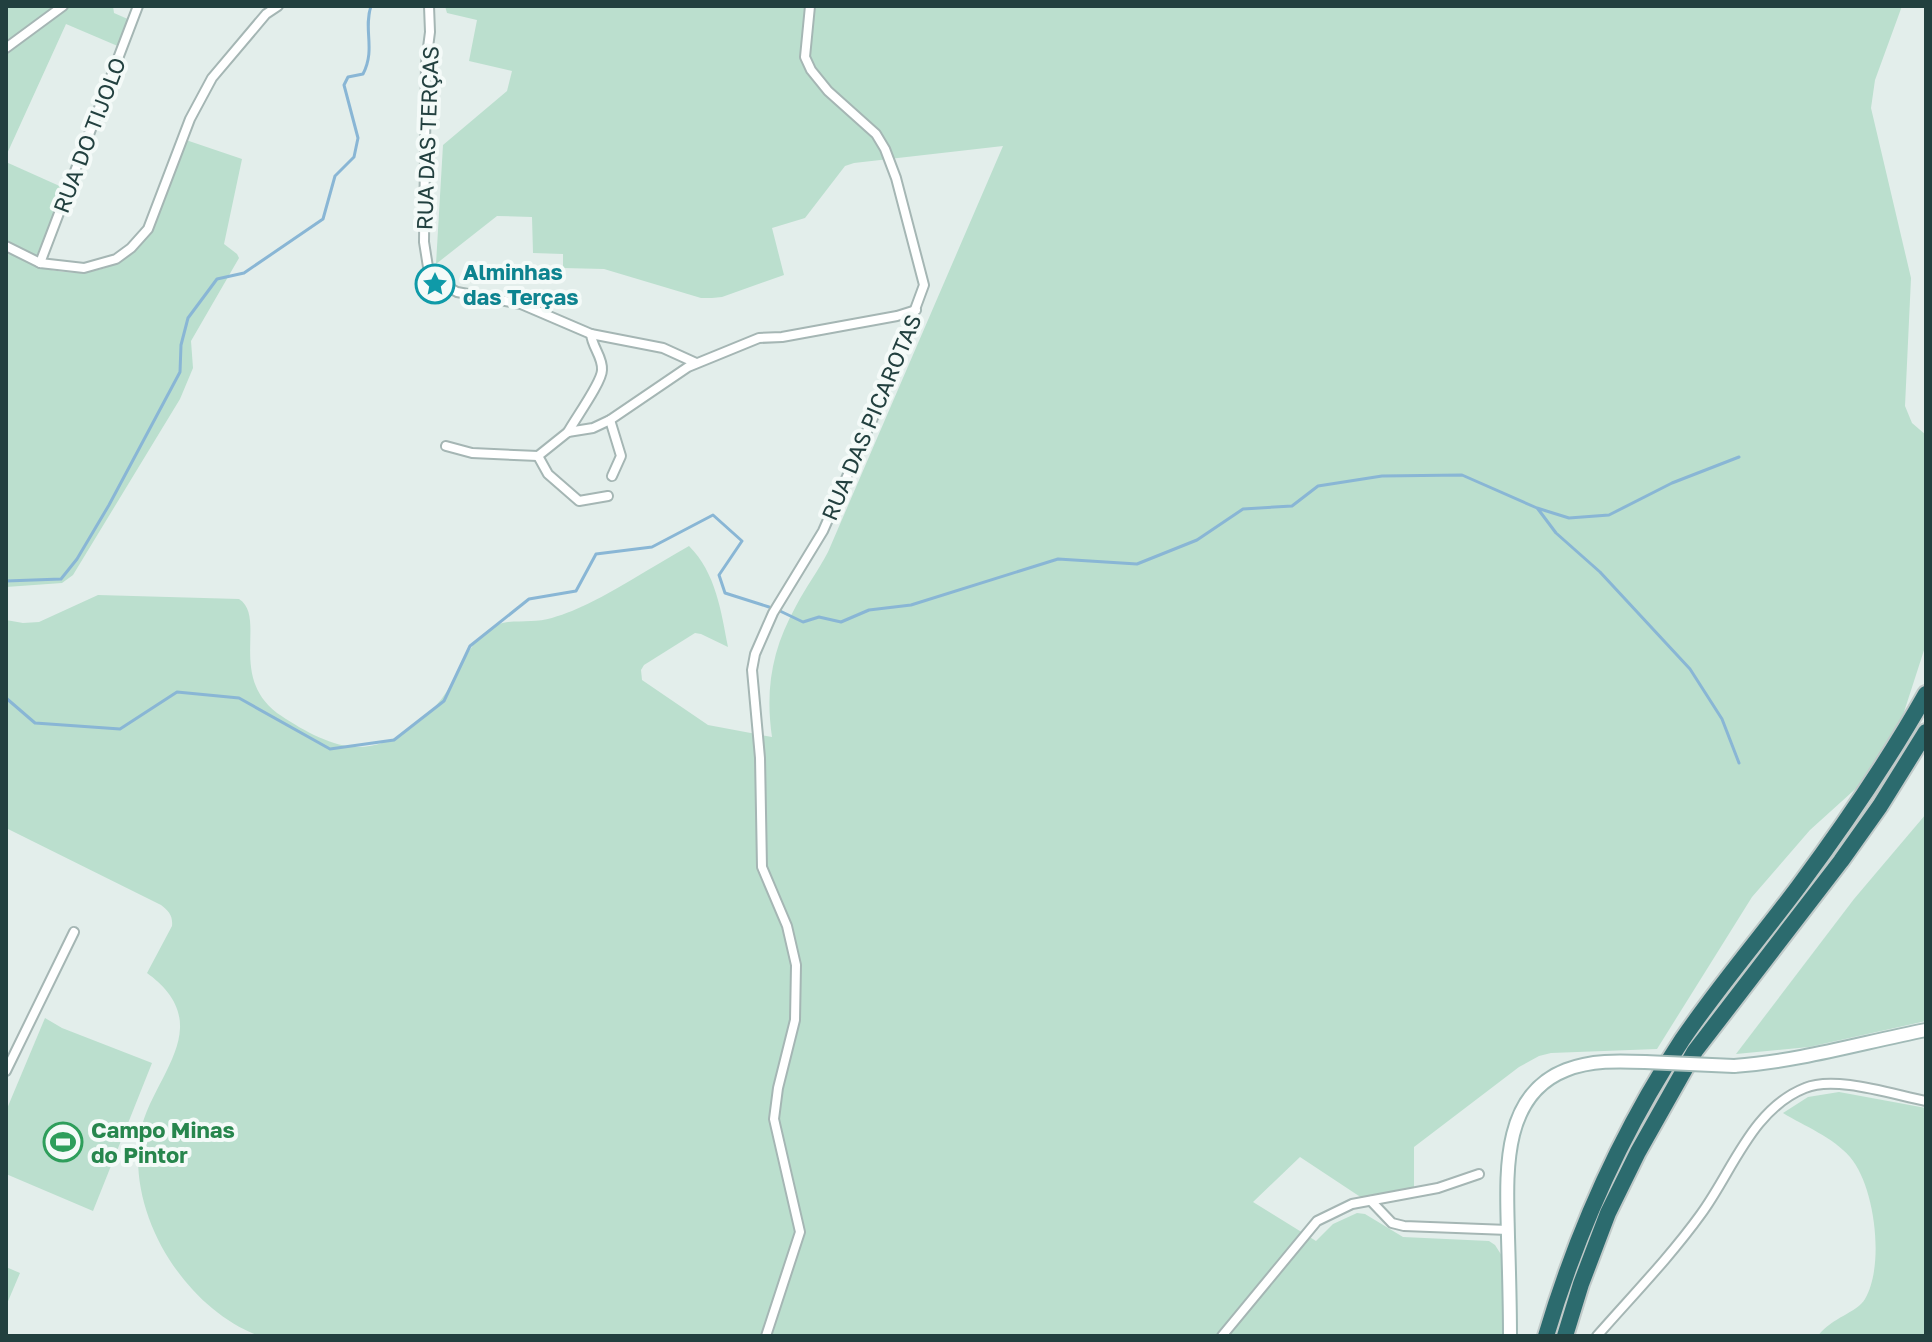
<svg xmlns="http://www.w3.org/2000/svg" width="1932" height="1342" font-family="'Golos Text',sans-serif">
  <style>
    .green { fill: #bbdfce }
    .lines { fill: none; stroke-linecap: round; stroke-linejoin: round }
    .stream { stroke: #89b6d5; stroke-width: 3 }
    .minor-casing { stroke: #a5b6b4; stroke-width: 12 }
    .secondary-casing { stroke: #a1bab7; stroke-width: 16 }
    .motorway-casing { stroke: #c1cac9; stroke-width: 20 }
    .minor { stroke: #fff; stroke-width: 8 }
    .secondary { stroke: #fff; stroke-width: 12 }
    .motorway { stroke: #2c6b6e; stroke-width: 16 }
    .secondary-bridge-casing { stroke: #a1bab7; stroke-width: 16; stroke-linecap: butt }
    .secondary-bridge { stroke: #fff; stroke-width: 12 }
    .labels { text-anchor: middle; dominant-baseline: central; stroke-width: 8; stroke-linejoin: round; paint-order: stroke }
    .street-label { font-size: 22px; fill: #22403f; stroke: #f4faf8 }
    .culture-label { font-size: 22px; font-weight: bold; fill: #0d838f; stroke: #f4faf8; text-anchor: start }
    .leisure-label { font-size: 22px; font-weight: bold; fill: #27864d; stroke: #f4faf8; text-anchor: start }
  </style>
  <rect width="100%" height="100%" fill="#e3eeeb"/>
  <g class="green">
    <path d="M6,6H113L114,13L130,20L120,47L66,24L6,156Z"/>
    <path d="M445,6H1902L1875,80L1871,108L1911,278L1905,406L1912,423L1926,435V644L1904,712L1892,738L1862,783L1810,830L1752,897L1657,1049L1551,1053L1539,1056L1519,1067L1414,1147V1190L1362,1198L1300,1157L1253,1202L1316,1241L1333,1224L1357,1213L1365,1214L1403,1237L1489,1241L1495,1245L1502,1256L1506,1336H259C183,1307 124,1211 141,1130C148,1096 179,1061 180,1028C181,1004 165,986 147,973L172,926C173,916 169,911 161,905L6,828V620L23,623L39,622L98,595L239,599C267,617 228,676 277,713C299,728 328,745 354,747C392,749 430,719 449,688C462,666 470,639 495,626C507,620 519,622 531,621C545,621 559,616 572,611C612,594 651,567 689,546C716,573 721,611 728,647L701,634L695,633L644,665L641,670L642,680L708,725L772,737C765,689 772,649 796,606C806,587 818,571 828,552L1003,146L854,163L845,166L805,218L772,228L784,275L722,297L712,298H701L604,269L563,268V254L533,253L532,217L497,216L436,264L443,145L507,91L512,71L469,61L477,20L447,13Z"/>
    <path d="M186,140L242,159L224,244L237,254L239,258L191,341L193,368L180,399L73,575L62,583L6,587V162L64,188L33,265C73,279 120,275 146,238C163,215 175,168 186,140Z"/>
    <path d="M1926,814V1021L1809,1047L1736,1054L1854,899Z"/>
    <path d="M45,1018L62,1028L152,1063L93,1211L6,1174V1111Z"/>
    <path d="M1839,1092L1926,1108V1336H1818C1832,1317 1857,1313 1865,1299C1885,1265 1875,1186 1850,1157C1833,1137 1804,1126 1783,1113L1808,1097Z"/>
    <path d="M6,1267L20,1273L6,1306Z"/>
  </g>
  <g class="lines">
    <g class="stream">
      <path d="M1538,509L1556,533L1600,572L1690,669L1722,719L1739,763"/>
      <path d="M6,581L61,579L77,559L109,505L180,372L181,345L188,318L217,279L244,273L323,219L335,176L354,157L358,138L344,85L348,77L363,74C376,49 363,30 371,6"/>
      <path d="M780,611L803,622L819,617L841,622L869,610L911,605L1058,559L1137,564L1197,540L1243,509L1292,506L1318,486L1382,476L1462,475L1537,508L1569,518L1609,515L1672,483L1739,457"/>
      <path d="M6,698L35,723L120,729L177,692L239,698L330,749L394,740L444,701L470,646L529,599L576,591L596,554L652,547L713,515L742,541L719,575L725,593L769,607"/>
    </g>
    <defs>
      <g id="minor">
        <path d="M429,6L430,32L426,63L424,242L428,267L435,280L457,292L521,304L591,334L663,348L696,363"/>
        <path d="M6,48L63,6"/>
        <path d="M6,246L40,263L84,268L116,259L131,248L148,229L190,119L212,78L266,14L278,6"/>
        <path d="M40,263L138,6"/>
        <path d="M610,420L621,456L612,476"/>
        <path d="M568,432C575,419 602,382 602,370C603,357 592,347 591,334"/>
        <path d="M446,446L472,453L538,456"/>
        <path d="M538,456L568,432L593,428L610,420L688,367L759,338L782,337L897,316L916,310"/>
        <path d="M538,456L548,474L579,501L608,496"/>
        <path d="M6,1071L74,932"/>
        <path d="M1371,1201L1392,1223L1404,1226L1508,1230"/>
        <path d="M766,1336L800,1232L774,1119L778,1088L795,1020L796,965L787,926L762,867L760,758L752,670L755,654L773,613L823,531L886,388L924,285L896,178L885,149L876,134L828,91L811,70L805,57L810,6"/>
        <path d="M1222,1336L1317,1221L1352,1204L1438,1188L1479,1174"/>
        <path d="M1597,1336C1632,1296 1670,1257 1701,1214C1732,1172 1752,1109 1805,1088C1835,1075 1894,1095 1926,1101"/>
      </g>
      <g id="secondary">
        <path d="M1734,1066C1801,1061 1860,1043 1926,1030"/>
        <path d="M1510,1336C1510,1303 1509,1270 1508,1237C1507,1179 1499,1096 1566,1070C1591,1060 1618,1061 1645,1062"/>
      </g>
      <g id="motorway">
        <path d="M1546,1336C1577,1232 1622,1131 1682,1040C1718,987 1761,937 1799,886C1845,824 1888,761 1926,694"/>
        <path d="M1565,1336L1581,1284L1608,1213L1638,1152L1695,1051L1841,861L1880,806L1926,732"/>
      </g>
    </defs>
    <use href="#minor" class="minor-casing"/>
    <use href="#secondary" class="secondary-casing"/>
    <use href="#motorway" class="motorway-casing"/>
    <use href="#minor" class="minor"/>
    <use href="#secondary" class="secondary"/>
    <use href="#motorway" class="motorway"/>
    <defs>
      <path id="secondary-bridge" d="M1645,1062L1734,1066"/>
    </defs>
    <use href="#secondary-bridge" class="secondary-bridge-casing"/>
    <use href="#secondary-bridge" class="secondary-bridge"/>
  </g>
  <defs>
    <symbol id="sight-ring" viewBox="-11 -11 22 22"><circle r="9.5" fill="#f4faf8" stroke="#0f9aa8" stroke-width="1.5"/><path d="M0-6L1.8-2.2L6-1.7L2.9 1.2L3.7 5.4L0 3.3L-3.7 5.4L-2.9 1.2L-6-1.7L-1.8-2.2Z" fill="#0f9aa8"/></symbol>
    <symbol id="stadium-ring" viewBox="-11 -11 22 22"><circle r="9.5" fill="#f4faf8" stroke="#2e9e5b" stroke-width="1.5"/><path d="M0-5a6.5 5 0 1 0 0 10a6.5 5 0 1 0 0-10ZM-3.5-1.8h7v3.6h-7Z" fill="#2e9e5b"/></symbol>
  </defs>
  <g fill-rule="evenodd">
    <use href="#sight-ring" x="413" y="262" width="44" height="44"/>
    <use href="#stadium-ring" x="41" y="1120" width="44" height="44"/>
  </g>
  <g class="labels">
    <g class="street-label">
      <text transform="translate(89 135) rotate(-69)">RUA DO TIJOLO</text>
      <text transform="translate(427 138) rotate(-88)">RUA DAS TERÇAS</text>
      <text transform="translate(871 417) rotate(-67)">RUA DAS PICAROTAS</text>
    </g>
    <g class="culture-label">
      <text x="463" y="271">Alminhas<tspan x="463" dy="25">das Terças</tspan></text>
    </g>
    <g class="leisure-label">
      <text x="91" y="1129">Campo Minas<tspan x="91" dy="25">do Pintor</tspan></text>
    </g>
  </g>
  <rect width="1932" height="1342" fill="none" stroke="#22403f" stroke-width="16"/>
</svg>
